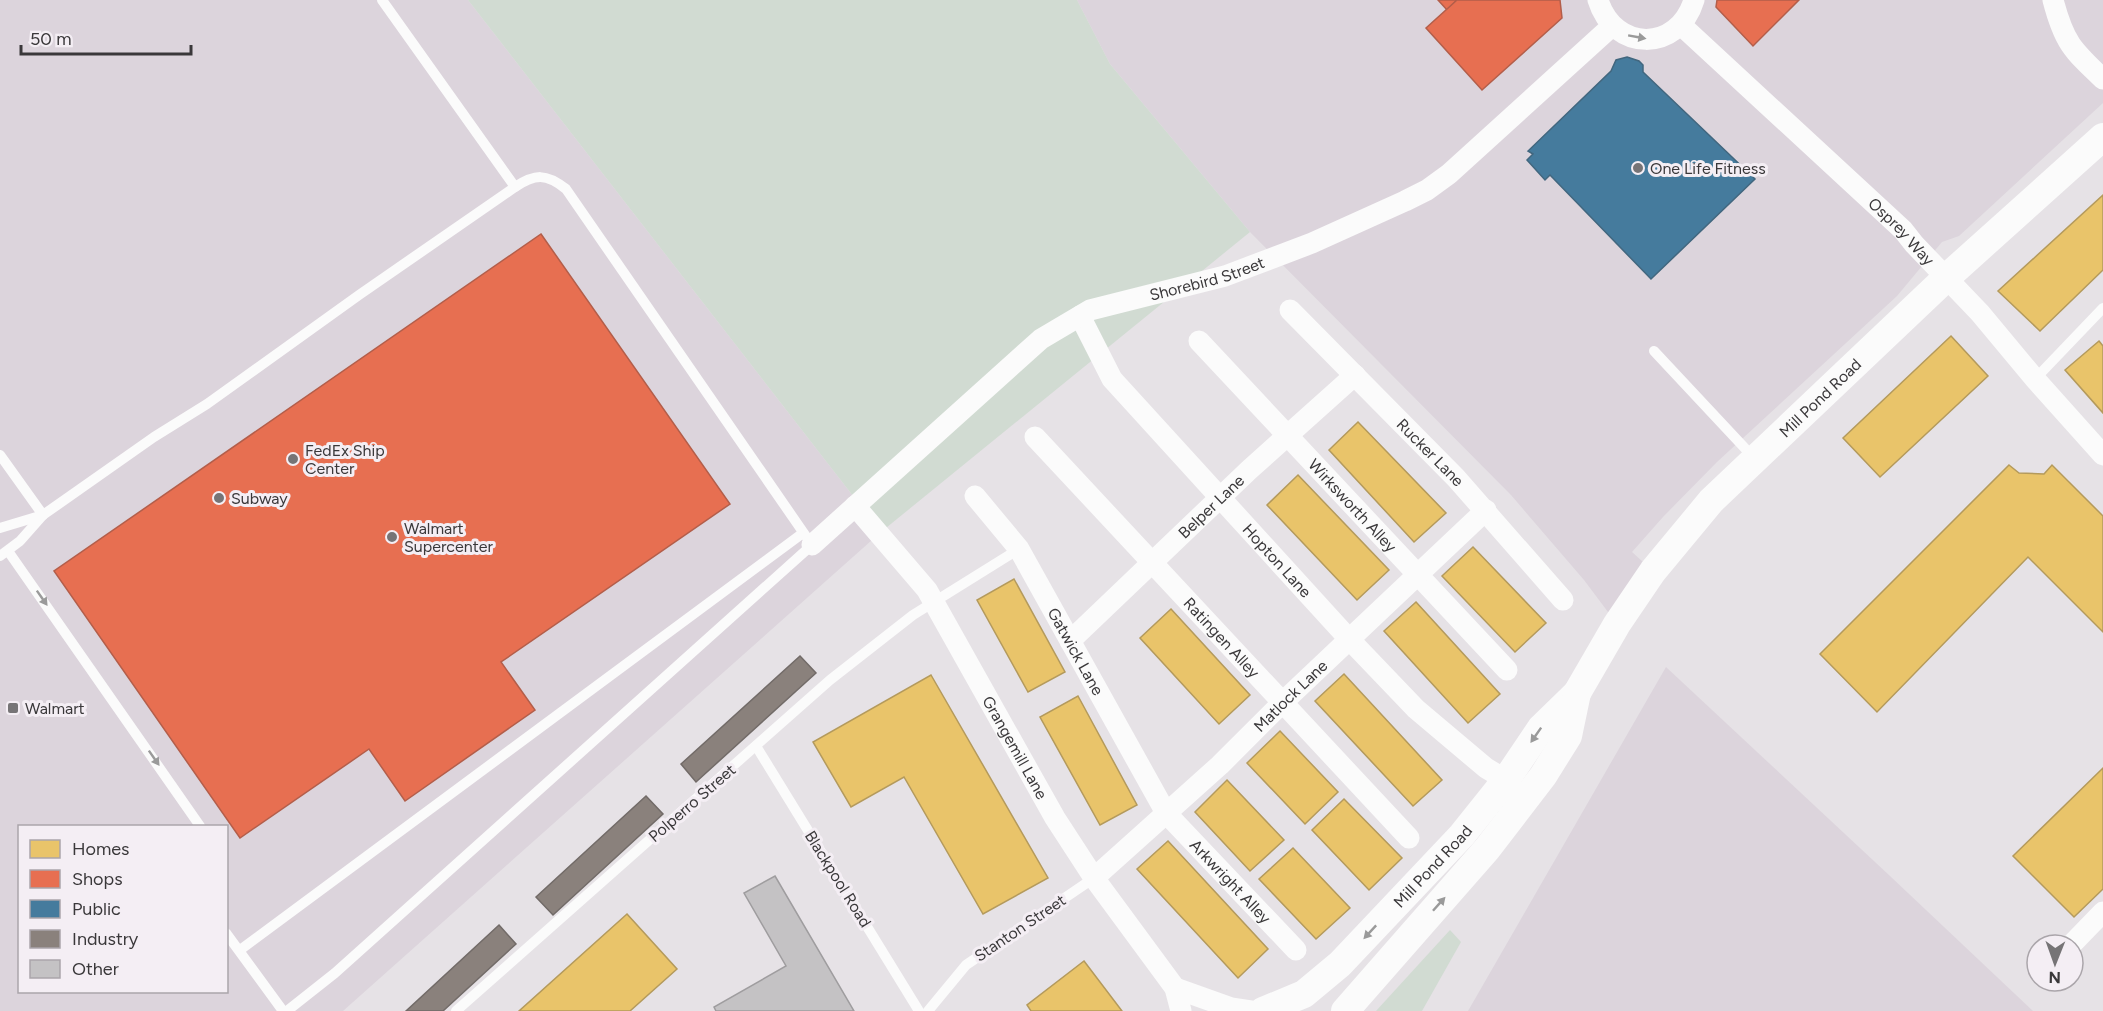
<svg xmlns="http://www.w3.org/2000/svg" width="2103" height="1011" font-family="Figtree,sans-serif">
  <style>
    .built { fill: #dcd4dc; fill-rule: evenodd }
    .green { fill: #d1dbd2 }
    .homes { fill: #e9c46a; stroke: #b49a5c; stroke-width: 1.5 }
    .shops { fill: #e76f51; stroke: #b35e4a; stroke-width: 1.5 }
    .public { fill: #457b9d; stroke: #42677f; stroke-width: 1.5 }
    .industry { fill: #8a817c; stroke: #726b68; stroke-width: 1.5 }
    .building { fill: #c4c2c4; stroke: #9f9d9f; stroke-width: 1.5 }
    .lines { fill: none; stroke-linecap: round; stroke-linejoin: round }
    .lane { stroke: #fbfbfb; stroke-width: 10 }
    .street { stroke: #fbfbfb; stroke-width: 21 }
    .secondary { stroke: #fbfbfb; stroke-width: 28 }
    .oneway { fill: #9a9a9a }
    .poi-dot { fill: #767476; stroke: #f4eef4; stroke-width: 2 }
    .labels { text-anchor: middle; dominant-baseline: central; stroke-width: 6; stroke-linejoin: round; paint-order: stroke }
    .poi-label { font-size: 16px; fill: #3a383a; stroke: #f4eef4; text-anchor: start }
    .street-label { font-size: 16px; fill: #3a383a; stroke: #f4eef4 }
  </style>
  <rect width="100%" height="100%" fill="#e6e2e6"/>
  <g class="built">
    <path d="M0,0H468L881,532L343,1011H0ZM20,826H226V992H20Z"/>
    <path d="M1077,0H2103V103L1959,236L1942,242L1897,296L1717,462L1663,517L1632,552L1653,571L1617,624L1584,580L1511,495L1250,232L1110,64Z"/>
    <path d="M1666,667L1890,876L2033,1011H1468Z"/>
  </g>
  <g class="green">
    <path d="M468,0H1077L1110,64L1250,232L881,532Z"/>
    <path d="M1450,930L1461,942L1422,1011H1376Z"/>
  </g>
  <g class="homes">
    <path d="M2103,195V270L2040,331L1998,291Z"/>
    <path d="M1951,336L1988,376L1880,477L1843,438Z"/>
    <path d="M2099,341L2103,346V413L2065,370Z"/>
    <path d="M1358,422L1446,513L1414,542L1329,450Z"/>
    <path d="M2009,465L2019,473L2044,474L2052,465L2103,516V632L2028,557L1877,712L1820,654Z"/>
    <path d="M1298,475L1389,570L1357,600L1267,505Z"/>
    <path d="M1473,547L1546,623L1515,652L1442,576Z"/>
    <path d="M1014,579L1065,672L1028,692L977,600Z"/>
    <path d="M1416,602L1500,694L1468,723L1384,631Z"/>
    <path d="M1171,609L1250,695L1219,724L1140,638Z"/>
    <path d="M1344,674L1442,780L1413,806L1315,701Z"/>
    <path d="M931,675L1048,878L983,914L904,777L851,807L813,742Z"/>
    <path d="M1078,696L1137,805L1100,825L1040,717Z"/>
    <path d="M1280,731L1338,792L1305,824L1247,763Z"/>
    <path d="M2103,768V889L2074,917L2013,856Z"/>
    <path d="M1227,780L1284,840L1250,871L1195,812Z"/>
    <path d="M1344,799L1402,858L1369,890L1312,830Z"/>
    <path d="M1168,841L1268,949L1238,978L1137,869Z"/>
    <path d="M1293,848L1350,908L1316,939L1259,879Z"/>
    <path d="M627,914L677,969L630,1011H519Z"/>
    <path d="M1084,961L1122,1011H1031L1027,1005Z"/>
  </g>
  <g class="shops">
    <path d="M1438,0H1457L1447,10Z"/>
    <path d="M1457,0H1560L1562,18L1482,90L1426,28Z"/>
    <path d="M1717,0H1799L1753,46L1716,7Z"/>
    <path d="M541,234L730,504L501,662L535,710L405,801L369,749L240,838L54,571Z"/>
  </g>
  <path class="public" d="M1627,57L1639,61L1643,65V72L1755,179L1651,279L1550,175L1545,180L1527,160L1533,154L1528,151L1611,71L1616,60Z"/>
  <g class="industry">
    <path d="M800,656L816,673L696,782L681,764Z"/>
    <path d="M646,796L663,814L553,915L536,897Z"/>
    <path d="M499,925L516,944L443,1011H406Z"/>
  </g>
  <path class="building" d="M775,876L854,1011H716L714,1007L786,966L744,893Z"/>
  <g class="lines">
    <g class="lane">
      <path d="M1654,351L1755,459"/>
      <path d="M2035,379L2103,308"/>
      <path d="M0,455L43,515L154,437L207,404L359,295L515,187L382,0"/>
      <path d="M0,528L43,515"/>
      <path d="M8,551L200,826"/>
      <path d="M0,556L20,541L43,515"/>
      <path d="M756,746L919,1011"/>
      <path d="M226,933L283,1011"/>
      <path d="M240,950L803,533"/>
      <path d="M287,1011L335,973L812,545L566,189C546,173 535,174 515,187"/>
      <path d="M456,1011L830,680L913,615L1019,549"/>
      <path d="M928,1011L966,965L1094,878"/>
    </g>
    <g class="street">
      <path d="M1598,0C1614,52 1678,53 1694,0"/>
      <path d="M2053,0C2064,42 2072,50 2103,79"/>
      <path id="s1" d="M1681,25L1903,230L1914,244L1980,313L2035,379L2103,455"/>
      <path id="s2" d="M1290,310L1456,478L1563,600"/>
      <path id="s3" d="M1080,316L1112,379L1349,639L1416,709L1486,768L1506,780"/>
      <path id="s4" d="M1199,341L1507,670"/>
      <path id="s5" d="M1035,437L1409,838"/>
      <path id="s6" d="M975,496L1019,549L1166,813L1296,950"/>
      <path id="s7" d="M855,506L927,590L1055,818L1094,878L1175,988L1181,1011"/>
      <path id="s8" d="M812,545L1041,339L1090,310L1225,276L1312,243L1405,201L1427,190L1449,174L1612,26"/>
      <path id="s9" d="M1070,641L1249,470L1355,375"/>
      <path id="s10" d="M1094,878L1220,765L1283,702L1486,510"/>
      <path d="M2071,945L2103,912"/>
      <path d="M1175,988L1231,1008L1251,1011"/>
    </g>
    <g class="secondary">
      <path id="s11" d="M1263,1011L1304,994L1340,964L1462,835L1506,780L1541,728L1577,693L1617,624L1653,571L1711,501L1946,278L2103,137"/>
      <path d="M1345,1011L1487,849L1543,776L1568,736L1577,693"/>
    </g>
  </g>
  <defs><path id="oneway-solid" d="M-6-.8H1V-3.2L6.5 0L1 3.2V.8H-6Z" transform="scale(1.5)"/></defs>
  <g class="oneway">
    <use href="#oneway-solid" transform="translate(1637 37) rotate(10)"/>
    <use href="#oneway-solid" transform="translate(42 598) rotate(55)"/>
    <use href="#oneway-solid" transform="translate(1536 735) rotate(125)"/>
    <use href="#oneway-solid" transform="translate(154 758) rotate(55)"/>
    <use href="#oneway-solid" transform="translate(1439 904) rotate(-48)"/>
    <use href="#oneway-solid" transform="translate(1370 932) rotate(133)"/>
  </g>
  <g class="poi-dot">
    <circle cx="1638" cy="168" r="6"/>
    <circle cx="293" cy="459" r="6"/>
    <circle cx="219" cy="498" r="6"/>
    <circle cx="392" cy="537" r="6"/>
    <rect x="7" y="702" width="12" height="12" rx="3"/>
  </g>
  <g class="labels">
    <g class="poi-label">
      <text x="1650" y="168">One Life Fitness</text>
      <text x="305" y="450">FedEx Ship<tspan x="305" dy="18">Center</tspan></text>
      <text x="231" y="498">Subway</text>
      <text x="404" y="528">Walmart<tspan x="404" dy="18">Supercenter</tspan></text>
      <text x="25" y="708">Walmart</text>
    </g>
    <g class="street-label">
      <text stroke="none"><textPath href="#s1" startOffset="302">Osprey Way</textPath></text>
      <text stroke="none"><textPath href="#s8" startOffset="486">Shorebird Street</textPath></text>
      <text stroke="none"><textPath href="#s11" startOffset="837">Mill Pond Road</textPath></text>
      <text stroke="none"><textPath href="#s2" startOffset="200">Rucker Lane</textPath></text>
      <text stroke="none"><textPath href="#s4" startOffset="225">Wirksworth Alley</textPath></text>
      <text stroke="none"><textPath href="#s9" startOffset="195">Belper Lane</textPath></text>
      <text stroke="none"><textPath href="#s3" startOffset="316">Hopton Lane</textPath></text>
      <text stroke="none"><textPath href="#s5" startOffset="274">Ratingen Alley</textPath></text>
      <text stroke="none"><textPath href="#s6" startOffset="186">Gatwick Lane</textPath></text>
      <text stroke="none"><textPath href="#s10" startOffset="268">Matlock Lane</textPath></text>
      <text stroke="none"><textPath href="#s7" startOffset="291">Grangemill Lane</textPath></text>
      <text transform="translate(692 803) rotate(-41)">Polperro Street</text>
      <text stroke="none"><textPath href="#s11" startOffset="226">Mill Pond Road</textPath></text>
      <text transform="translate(838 879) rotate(58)">Blackpool Road</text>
      <text stroke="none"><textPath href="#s6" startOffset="465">Arkwright Alley</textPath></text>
      <text transform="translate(1020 928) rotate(-34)">Stanton Street</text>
    </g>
  </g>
  <rect x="18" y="825" width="210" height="168" fill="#f4eef4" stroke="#aaa5aa" stroke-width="1.5"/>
  <rect x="30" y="840" width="30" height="18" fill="#e9c46a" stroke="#aaa5aa" stroke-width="1.5"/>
  <text x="72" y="855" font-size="18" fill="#3a383a">Homes</text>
  <rect x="30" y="870" width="30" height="18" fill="#e76f51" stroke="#aaa5aa" stroke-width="1.5"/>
  <text x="72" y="885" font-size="18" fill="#3a383a">Shops</text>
  <rect x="30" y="900" width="30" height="18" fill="#457b9d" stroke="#aaa5aa" stroke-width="1.5"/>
  <text x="72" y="915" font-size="18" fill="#3a383a">Public</text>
  <rect x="30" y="930" width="30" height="18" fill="#8a817c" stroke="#aaa5aa" stroke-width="1.5"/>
  <text x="72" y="945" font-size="18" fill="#3a383a">Industry</text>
  <rect x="30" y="960" width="30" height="18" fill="#c4c2c4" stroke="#aaa5aa" stroke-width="1.5"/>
  <text x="72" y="975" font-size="18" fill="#3a383a">Other</text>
  <g transform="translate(2055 963) rotate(181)"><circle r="28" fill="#f4eef4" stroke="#aaa5aa" stroke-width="1.5"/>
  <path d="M0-4.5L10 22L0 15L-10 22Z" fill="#767476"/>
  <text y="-9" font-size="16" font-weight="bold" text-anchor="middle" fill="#3a383a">N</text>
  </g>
  <path d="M21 45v9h170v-9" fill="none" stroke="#3a383a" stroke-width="3"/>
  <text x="30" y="45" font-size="18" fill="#3a383a" stroke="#f4eef4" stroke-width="4.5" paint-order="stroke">50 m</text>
</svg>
